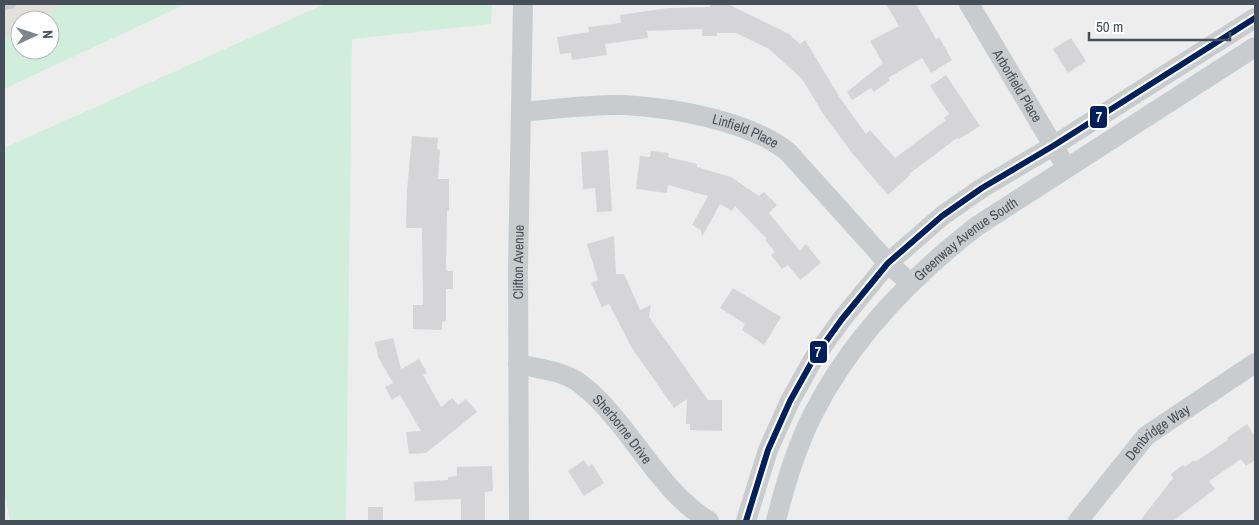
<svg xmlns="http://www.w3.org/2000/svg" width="1259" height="525" font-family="'Archivo Narrow',sans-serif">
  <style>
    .commercial { fill: #e3e1da }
    .green { fill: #d1eedc }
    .building { fill: #d5d5d7 }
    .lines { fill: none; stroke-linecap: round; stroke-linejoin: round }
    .lane { stroke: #c9ccce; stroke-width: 10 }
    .street { stroke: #c9ccce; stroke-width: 20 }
    .bus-1-casing { stroke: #fff; stroke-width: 10 }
    .bus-1 { stroke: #00205b; stroke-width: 6 }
    .labels { text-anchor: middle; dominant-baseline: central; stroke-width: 4.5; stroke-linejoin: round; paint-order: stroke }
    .street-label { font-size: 14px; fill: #454f5a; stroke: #fff }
    .line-badge { stroke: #fff; stroke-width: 2 }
    .badge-label { font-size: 14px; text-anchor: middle; font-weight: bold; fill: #fff }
  </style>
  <rect width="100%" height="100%" fill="#eeeded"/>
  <path class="commercial" d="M4,4H64L37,20H20V30L4,39Z"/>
  <g class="green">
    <path d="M64,4H186L4,89V39L20,30V50H50V20H37Z"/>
    <path d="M325,4H492L491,24L352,39L346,521H10L4,491V148Z"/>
  </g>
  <g class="building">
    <path d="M710,4L730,5L789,34L800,44L805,40L840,98L866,134L870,130L895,158L946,120L944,118L949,114L930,86L946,75L980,126L959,139L957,138L909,174L910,175L888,195L852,153L824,115L802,79L769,49L736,33H717V36H702V29L647,31L648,38L605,44L607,55L572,60L571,53L560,54L557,37L589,32L588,27L621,23L620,15L668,8L710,7Z"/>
    <path d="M886,4H916L936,39L939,37L952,60L931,73L922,58L888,78L890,80L874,92L871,88L852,100L847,92L883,63L870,41L899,26Z"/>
    <path d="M1071,38L1086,61L1068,73L1053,49Z"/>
    <path d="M412,136L438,138L437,149L440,150L438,179H449V211H447L446,268L447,271H453V289H446V321L442,322V330L413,329V305H423L422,228H406L407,191Z"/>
    <path d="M608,150L612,211L597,212L595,188L583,189L581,152Z"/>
    <path d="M651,151L669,153L668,157L697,164V167L731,177L759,196L764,192L777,205L769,213L800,251L806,244L821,263L800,280L788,265L782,269L771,255L775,252L765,240L767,239L735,206L732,211L720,204L702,237L701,230L692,225L708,196L668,185L667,193L636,189L640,156L650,157Z"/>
    <path d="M614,236L616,274H624L640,310L651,305L649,317L708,400H722V431L690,430V424H686L687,399L674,408L632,348L609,304L602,307L591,283L598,280L587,244Z"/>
    <path d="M733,288L781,317L764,345L742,330L745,324L720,308Z"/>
    <path d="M393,338L401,369L419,359L427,373L423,375L441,407L452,398L458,405L466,399L477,412L426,453L409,454L406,432L421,431L400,395L392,400L385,387L393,383L378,357L375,342Z"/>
    <path d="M1247,424L1255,436V460L1246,466L1241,459L1209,481L1215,489L1173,521H1140L1173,478L1171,474L1183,465L1185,467L1194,460L1195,462L1228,440L1227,438Z"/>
    <path d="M584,460L588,467L592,464L604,483L584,496L568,471Z"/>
    <path d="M492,466L493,491L485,492V521H461V499L415,501L414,482L448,480V477L457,476V467Z"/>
    <rect x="368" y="507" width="15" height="14"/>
  </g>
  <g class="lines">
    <path class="lane" d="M4,5L11,4"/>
    <g class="street">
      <path id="s1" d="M969,4L1060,157"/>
      <path id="s2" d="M521,112C555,109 590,104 625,105C674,108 750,121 788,152L888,263L910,283"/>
      <path id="s3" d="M518,364C540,369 565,371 582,385C631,424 656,489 709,521"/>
      <path id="s4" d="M519,521L518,268L523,4"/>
      <path d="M746,521L768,450L790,401L814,358L842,319L888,263L942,216L982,188L1053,146L1255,18"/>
      <path id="s5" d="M776,521C785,484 796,448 813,414C851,339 911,277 977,226L1255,47"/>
      <path id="s6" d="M1078,521L1146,436L1255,363"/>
    </g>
    <defs>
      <path id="bus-1" d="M746,521L768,450L790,401L814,358L842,319L888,263L942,216L982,188L1053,146L1255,18"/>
    </defs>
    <use href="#bus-1" class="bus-1-casing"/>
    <use href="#bus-1" class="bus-1"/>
  </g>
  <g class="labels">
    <g class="street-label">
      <text stroke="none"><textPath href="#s1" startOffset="95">Arborfield Place</textPath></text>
      <text stroke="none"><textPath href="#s2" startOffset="228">Linfield Place</textPath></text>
      <text stroke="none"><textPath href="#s5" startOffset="348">Greenway Avenue South</textPath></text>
      <text stroke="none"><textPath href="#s4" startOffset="259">Clifton Avenue</textPath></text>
      <text stroke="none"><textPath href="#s3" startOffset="128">Sherborne Drive</textPath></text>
      <text stroke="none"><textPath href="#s6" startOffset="120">Denbridge Way</textPath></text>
    </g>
  </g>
  <g class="line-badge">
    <rect x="1089" y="105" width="19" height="24" rx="5" fill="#00205b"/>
    <rect x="809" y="340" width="19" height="24" rx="5" fill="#00205b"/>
  </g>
  <g class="badge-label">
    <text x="1099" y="122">7</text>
    <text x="818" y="357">7</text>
  </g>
  <rect width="1259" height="525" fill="none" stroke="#454f5a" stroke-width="10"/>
  <g transform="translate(35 35) rotate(87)"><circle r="24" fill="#ffffff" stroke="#b5b9bd"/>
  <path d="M0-4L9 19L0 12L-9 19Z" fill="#80868d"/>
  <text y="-8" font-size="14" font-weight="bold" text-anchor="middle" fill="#454f5a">N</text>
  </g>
  <path d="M1089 32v8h141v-8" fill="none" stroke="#454f5a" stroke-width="2.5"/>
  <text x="1096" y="32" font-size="15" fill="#454f5a" stroke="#ffffff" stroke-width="4" paint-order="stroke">50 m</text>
</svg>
